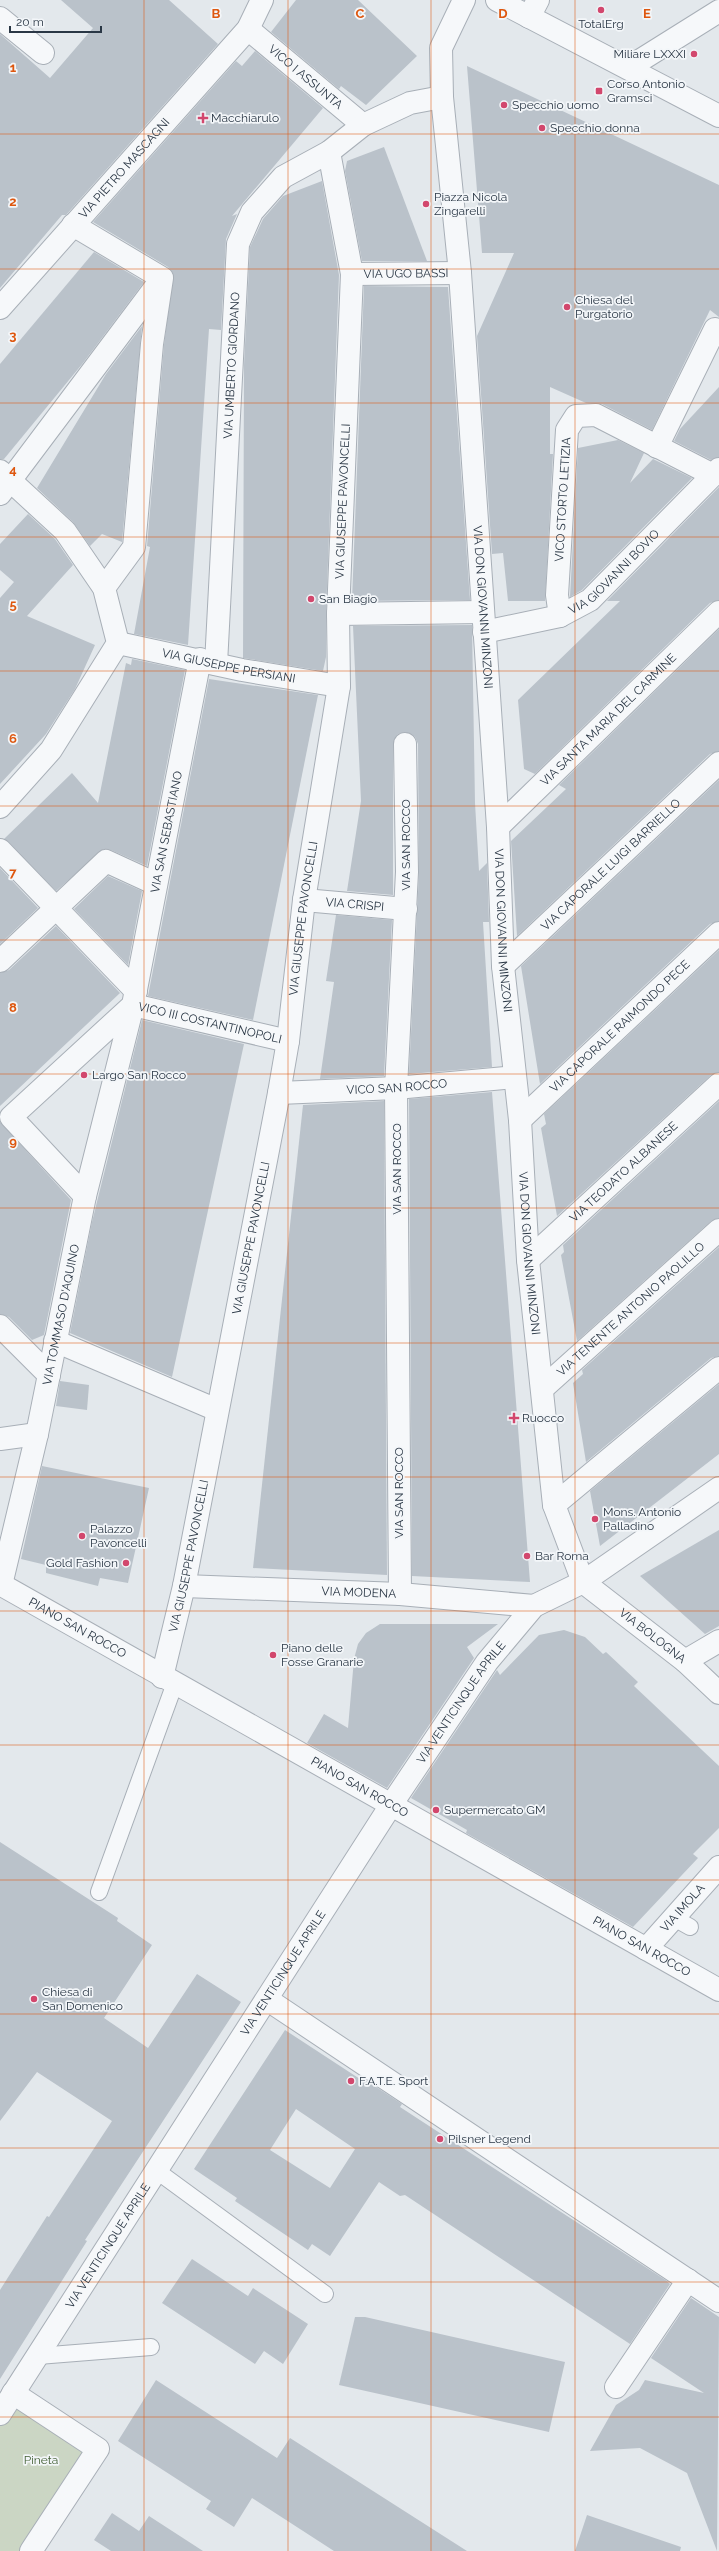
<svg xmlns="http://www.w3.org/2000/svg" width="719" height="2551" font-family="Raleway,sans-serif">
  <style>
    .green { fill: #cbd6c4 }
    .building { fill: #bac2ca; fill-rule: evenodd }
    .lines { fill: none; stroke-linecap: round; stroke-linejoin: round }
    .service-casing { stroke: #a8afb7; stroke-width: 18 }
    .minor-casing { stroke: #a8afb7; stroke-width: 24 }
    .tertiary-casing { stroke: #a8afb7; stroke-width: 24 }
    .service { stroke: #f6f8fa; stroke-width: 16 }
    .minor { stroke: #f6f8fa; stroke-width: 22 }
    .tertiary { stroke: #f6f8fa; stroke-width: 22 }
    .grid { fill: none; stroke: #de570f; stroke-width: 1; stroke-opacity: 0.55 }
    .poi-dot { fill: #d2476d; stroke: #f3f6f9; stroke-width: 1.5 }
    .labels { text-anchor: middle; dominant-baseline: central; stroke-width: 3.5; stroke-linejoin: round; paint-order: stroke }
    .poi-label { font-size: 12px; fill: #2a3745; stroke: #f3f6f9; text-anchor: start }
    .street-label { font-size: 12px; fill: #2a3745; stroke: #f3f6f9 }
    .park-label { font-size: 12px; fill: #446137; stroke: #f3f6f9 }
    .grid-label { font-size: 13px; text-anchor: middle; font-weight: bold; fill: #de570f; stroke: #f3f6f9; stroke-width: 3.5; stroke-linejoin: round; paint-order: stroke }
  </style>
  <rect width="100%" height="100%" fill="#e3e8ec"/>
  <path class="green" d="M13,2393L98,2449L31,2551H0V2414Z"/>
  <g class="building">
    <path d="M61,0H169L218,44L66,215H62L0,288V34L50,78L93,28Z"/>
    <path d="M296,0H358L417,56L366,105L341,86L339,89L271,32Z"/>
    <path d="M255,51L323,108L232,216L237,214L226,239L221,330L209,329L188,645L134,634L150,547L147,546L164,345L173,273L168,267L93,222L236,61L242,66Z"/>
    <path d="M467,66L719,185V317L710,310L652,430L602,404L586,403L550,387V454H553L545,601H508L503,553L492,554L477,336L514,253H482Z"/>
    <path d="M384,147L427,261H362L345,171L347,161Z"/>
    <path d="M322,181L339,275L326,613V657L323,671L243,658L244,365L250,247L263,219L283,196Z"/>
    <path d="M94,252L144,282L83,363L4,459H0V364Z"/>
    <path d="M364,286L448,287L470,600L352,601Z"/>
    <path d="M142,326L122,542L102,534L90,546L73,522L37,488L106,374Z"/>
    <path d="M719,387V457L711,460L674,441L680,429Z"/>
    <path d="M618,440L644,453L630,483L653,459L692,478L582,590L570,597L578,448Z"/>
    <path d="M719,487V600L710,603L535,774L524,769L518,700L620,601H607Z"/>
    <path d="M28,514L55,539L73,565L27,616L95,645L75,689L46,734L0,784V598L14,582L0,570V544Z"/>
    <path d="M472,625L475,803L479,871L487,863L489,922H483L492,1067L409,1074L419,873L418,744L415,737L405,732L398,734L393,744V895L347,891L361,801L353,626Z"/>
    <path d="M719,629V751L710,754L517,936L511,841L566,789L559,785Z"/>
    <path d="M132,659L185,670L147,866L111,850L104,849L56,891L4,839L72,773L98,803L126,663L131,665Z"/>
    <path d="M209,679L318,695L253,1020L148,996Z"/>
    <path d="M719,780V921L710,924L540,1084L521,966Z"/>
    <path d="M0,868L38,908L0,944Z"/>
    <path d="M108,876L142,891L128,965L74,909Z"/>
    <path d="M336,915L392,920L384,1076L320,1079L334,982L326,981Z"/>
    <path d="M56,926L120,993L0,1106V973L9,970Z"/>
    <path d="M719,950V1072L711,1075L557,1216L541,1128L546,1124L544,1114Z"/>
    <path d="M142,1020L244,1044L172,1377L70,1333L92,1222Z"/>
    <path d="M492,1092L507,1286L530,1582L412,1576L409,1099Z"/>
    <path d="M384,1101L387,1575L253,1568L303,1105Z"/>
    <path d="M719,1101V1218L711,1221L577,1341L561,1255L564,1252L563,1245Z"/>
    <path d="M0,1122L71,1200L44,1335L32,1340L9,1317L0,1314Z"/>
    <path d="M719,1247V1356L711,1358L586,1462L573,1383L583,1374L582,1370Z"/>
    <path d="M60,1381L89,1385L87,1410L56,1406Z"/>
    <path d="M719,1384V1454L600,1546L590,1491Z"/>
    <path d="M42,1466L149,1488L128,1583L100,1578L98,1586L46,1573V1565L21,1559Z"/>
    <path d="M719,1530V1626L705,1634L640,1576Z"/>
    <path d="M380,1624H498L467,1647L474,1658L387,1788L307,1743L324,1714L348,1728L354,1659L358,1644L366,1633Z"/>
    <path d="M564,1630L585,1637L603,1654L606,1652L638,1682L634,1686L719,1766V1828L693,1854L698,1858L633,1927L466,1833L467,1830L411,1798L497,1670L500,1675L539,1635Z"/>
    <path d="M0,1842L118,1918L117,1921L152,1945L104,2018L148,2048L197,1974L241,2002L85,2240L87,2241L0,2379V2290L47,2216L49,2217L112,2121L37,2072L0,2121Z"/>
    <path d="M285,2030L363,2081L364,2079L402,2104L400,2107L667,2281L670,2284L630,2344L405,2195L400,2196L379,2182L330,2256L312,2244L308,2250L235,2201L237,2198L194,2169ZM296,2109L355,2149L330,2188L270,2150Z"/>
    <path d="M192,2259L248,2296L253,2288L308,2324L283,2364L264,2351L255,2364L162,2303Z"/>
    <path d="M691,2298L719,2317L717,2551L687,2473L640,2448L590,2451L616,2405L639,2390L645,2380L704,2393L651,2358Z"/>
    <path d="M355,2317H365L565,2362L549,2432L339,2385Z"/>
    <path d="M156,2380L277,2458L290,2438L467,2551H334L252,2498L234,2527L206,2509L211,2501L118,2441Z"/>
    <path d="M112,2513L139,2531L149,2516L203,2551H111L94,2540Z"/>
    <path d="M587,2515L681,2547L680,2551H575Z"/>
  </g>
  <g class="lines">
    <defs>
      <g id="service">
        <path d="M99,1892L175,1683"/>
        <path d="M674,1918L690,1927"/>
        <path d="M157,2171L325,2294"/>
        <path d="M38,2356L151,2347"/>
      </g>
      <g id="minor">
        <path id="s1" d="M464,0L441,48L442,97L460,273L498,827L503,966L520,1120L528,1260L554,1505L583,1582"/>
        <path d="M529,17L538,0"/>
        <path d="M0,18L43,53"/>
        <path id="s2" d="M248,29L363,125"/>
        <path d="M628,68L719,11"/>
        <path d="M73,225L162,278L152,344L134,547L104,588"/>
        <path id="s3" d="M352,274L460,273"/>
        <path d="M657,447L715,329"/>
        <path d="M0,471L65,531L104,588L118,643L51,750L0,807"/>
        <path d="M0,494L160,281"/>
        <path d="M338,614L482,612"/>
        <path id="s4" d="M560,616L557,595L567,430L576,416L596,415L713,475"/>
        <path id="s5" d="M484,632L560,616L590,600L719,469"/>
        <path id="s6" d="M118,643L242,670L339,686"/>
        <path id="s7" d="M216,664L238,244L252,212L283,177L329,152L363,125L410,103L442,97"/>
        <path id="s8" d="M498,827L719,612"/>
        <path d="M0,850L136,991"/>
        <path id="s9" d="M304,900L406,909"/>
        <path d="M0,961L106,861L156,884"/>
        <path id="s10" d="M503,966L719,763"/>
        <path id="s11" d="M133,1005L11,1117L85,1196L133,1005L200,659"/>
        <path id="s12" d="M133,1005L288,1041"/>
        <path id="s13" d="M279,1093L396,1088L515,1077"/>
        <path id="s14" d="M520,1120L719,933"/>
        <path id="s15" d="M528,1260L719,1084"/>
        <path d="M0,1326L49,1375"/>
        <path d="M55,1341L217,1410"/>
        <path id="s16" d="M543,1388L719,1230"/>
        <path d="M0,1439L37,1434"/>
        <path d="M554,1505L719,1368"/>
        <path id="s17" d="M1,1585L37,1434L85,1196"/>
        <path id="s18" d="M184,1586L400,1594L534,1606"/>
        <path d="M400,1594L396,1088L407,872L405,744"/>
        <path d="M685,1661L719,1641"/>
        <path id="s19" d="M162,1677L184,1586L279,1093L288,1041L304,900L339,686L338,614L352,274L329,152"/>
        <path id="s20" d="M646,1949L719,1867"/>
        <path d="M268,2000L719,2301"/>
        <path d="M616,2387L688,2280"/>
        <path d="M13,2393L98,2449L31,2551"/>
      </g>
      <g id="tertiary">
        <path d="M497,0L719,116"/>
        <path id="s21" d="M0,308L248,29L262,0"/>
        <path id="s22" d="M583,1582L685,1661L719,1693"/>
        <path id="s23" d="M0,1584L719,1990"/>
        <path id="s24" d="M0,2414L391,1805L487,1662L534,1606L583,1582L719,1488"/>
      </g>
    </defs>
    <use href="#service" class="service-casing"/>
    <use href="#minor" class="minor-casing"/>
    <use href="#tertiary" class="tertiary-casing"/>
    <use href="#service" class="service"/>
    <use href="#minor" class="minor"/>
    <use href="#tertiary" class="tertiary"/>
  </g>
  <path class="grid" d="M144,0V2551M288,0V2551M431,0V2551M575,0V2551M0,134H719M0,269H719M0,403H719M0,537H719M0,671H719M0,806H719M0,940H719M0,1074H719M0,1208H719M0,1343H719M0,1477H719M0,1611H719M0,1745H719M0,1880H719M0,2014H719M0,2148H719M0,2282H719M0,2417H719"/>
  <g class="poi-dot">
    <circle cx="601" cy="10" r="4"/>
    <circle cx="694" cy="54" r="4"/>
    <rect x="595" y="87" width="8" height="8" rx="2"/>
    <circle cx="504" cy="105" r="4"/>
    <path d="M201 112h4v4h4v4h-4v4h-4v-4h-4v-4h4z"/>
    <circle cx="542" cy="128" r="4"/>
    <circle cx="426" cy="204" r="4"/>
    <circle cx="567" cy="307" r="4"/>
    <circle cx="311" cy="599" r="4"/>
    <circle cx="84" cy="1075" r="4"/>
    <path d="M512 1412h4v4h4v4h-4v4h-4v-4h-4v-4h4z"/>
    <circle cx="595" cy="1519" r="4"/>
    <circle cx="82" cy="1536" r="4"/>
    <circle cx="527" cy="1556" r="4"/>
    <circle cx="126" cy="1563" r="4"/>
    <circle cx="273" cy="1655" r="4"/>
    <circle cx="436" cy="1810" r="4"/>
    <circle cx="34" cy="1999" r="4"/>
    <circle cx="351" cy="2081" r="4"/>
    <circle cx="440" cy="2139" r="4"/>
  </g>
  <g class="labels">
    <g class="poi-label">
      <text x="601" y="24" text-anchor="middle">TotalErg</text>
      <text x="686" y="54" text-anchor="end">Miliare LXXXI</text>
      <text x="607" y="84">Corso Antonio<tspan x="607" dy="14">Gramsci</tspan></text>
      <text x="512" y="105">Specchio uomo</text>
      <text x="211" y="118">Macchiarulo</text>
      <text x="550" y="128">Specchio donna</text>
      <text x="434" y="197">Piazza Nicola<tspan x="434" dy="14">Zingarelli</tspan></text>
      <text x="575" y="300">Chiesa del<tspan x="575" dy="14">Purgatorio</tspan></text>
      <text x="319" y="599">San Biagio</text>
      <text x="92" y="1075">Largo San Rocco</text>
      <text x="522" y="1418">Ruocco</text>
      <text x="603" y="1512">Mons. Antonio<tspan x="603" dy="14">Palladino</tspan></text>
      <text x="90" y="1529">Palazzo<tspan x="90" dy="14">Pavoncelli</tspan></text>
      <text x="535" y="1556">Bar Roma</text>
      <text x="118" y="1563" text-anchor="end">Gold Fashion</text>
      <text x="281" y="1648">Piano delle<tspan x="281" dy="14">Fosse Granarie</tspan></text>
      <text x="444" y="1810">Supermercato GM</text>
      <text x="42" y="1992">Chiesa di<tspan x="42" dy="14">San Domenico</tspan></text>
      <text x="359" y="2081">F.A.T.E. Sport</text>
      <text x="448" y="2139">Pilsner Legend</text>
    </g>
    <g class="street-label">
      <text stroke="none"><textPath href="#s2" startOffset="75">VICO I ASSUNTA</textPath></text>
      <text stroke="none"><textPath href="#s21" startOffset="187">VIA PIETRO MASCAGNI</textPath></text>
      <text stroke="none"><textPath href="#s3" startOffset="54">VIA UGO BASSI</textPath></text>
      <text stroke="none"><textPath href="#s7" startOffset="299">VIA UMBERTO GIORDANO</textPath></text>
      <text stroke="none"><textPath href="#s4" startOffset="117">VICO STORTO LETIZIA</textPath></text>
      <text stroke="none"><textPath href="#s19" startOffset="1192">VIA GIUSEPPE PAVONCELLI</textPath></text>
      <text stroke="none"><textPath href="#s5" startOffset="148">VIA GIOVANNI BOVIO</textPath></text>
      <text stroke="none"><textPath href="#s1" startOffset="614">VIA DON GIOVANNI MINZONI</textPath></text>
      <text stroke="none"><textPath href="#s6" startOffset="113">VIA GIUSEPPE PERSIANI</textPath></text>
      <text stroke="none"><textPath href="#s8" startOffset="154">VIA SANTA MARIA DEL CARMINE</textPath></text>
      <text stroke="none"><textPath href="#s11" startOffset="647">VIA SAN SEBASTIANO</textPath></text>
      <text transform="translate(406 845) rotate(-90)">VIA SAN ROCCO</text>
      <text stroke="none"><textPath href="#s10" startOffset="148">VIA CAPORALE LUIGI BARRIELLO</textPath></text>
      <text stroke="none"><textPath href="#s9" startOffset="51">VIA CRISPI</textPath></text>
      <text stroke="none"><textPath href="#s19" startOffset="772">VIA GIUSEPPE PAVONCELLI</textPath></text>
      <text stroke="none"><textPath href="#s1" startOffset="938">VIA DON GIOVANNI MINZONI</textPath></text>
      <text stroke="none"><textPath href="#s12" startOffset="79">VICO III COSTANTINOPOLI</textPath></text>
      <text stroke="none"><textPath href="#s14" startOffset="137">VIA CAPORALE RAIMONDO PECE</textPath></text>
      <text stroke="none"><textPath href="#s13" startOffset="118">VICO SAN ROCCO</textPath></text>
      <text transform="translate(397 1169) rotate(-90)">VIA SAN ROCCO</text>
      <text stroke="none"><textPath href="#s15" startOffset="130">VIA TEODATO ALBANESE</textPath></text>
      <text stroke="none"><textPath href="#s19" startOffset="448">VIA GIUSEPPE PAVONCELLI</textPath></text>
      <text stroke="none"><textPath href="#s1" startOffset="1262">VIA DON GIOVANNI MINZONI</textPath></text>
      <text stroke="none"><textPath href="#s16" startOffset="118">VIA TENENTE ANTONIO PAOLILLO</textPath></text>
      <text stroke="none"><textPath href="#s17" startOffset="277">VIA TOMMASO D'AQUINO</textPath></text>
      <text transform="translate(399 1493) rotate(-90)">VIA SAN ROCCO</text>
      <text stroke="none"><textPath href="#s19" startOffset="124">VIA GIUSEPPE PAVONCELLI</textPath></text>
      <text stroke="none"><textPath href="#s18" startOffset="175">VIA MODENA</textPath></text>
      <text stroke="none"><textPath href="#s23" startOffset="89">PIANO SAN ROCCO</textPath></text>
      <text stroke="none"><textPath href="#s22" startOffset="88">VIA BOLOGNA</textPath></text>
      <text stroke="none"><textPath href="#s24" startOffset="848">VIA VENTICINQUE APRILE</textPath></text>
      <text stroke="none"><textPath href="#s23" startOffset="413">PIANO SAN ROCCO</textPath></text>
      <text stroke="none"><textPath href="#s20" startOffset="55">VIA IMOLA</textPath></text>
      <text stroke="none"><textPath href="#s23" startOffset="737">PIANO SAN ROCCO</textPath></text>
      <text stroke="none"><textPath href="#s24" startOffset="524">VIA VENTICINQUE APRILE</textPath></text>
      <text stroke="none"><textPath href="#s24" startOffset="200">VIA VENTICINQUE APRILE</textPath></text>
    </g>
    <g class="park-label">
      <text x="41" y="2460">Pineta</text>
    </g>
  </g>
  <g class="grid-label">
    <text x="216" y="18">B</text>
    <text x="360" y="18">C</text>
    <text x="503" y="18">D</text>
    <text x="647" y="18">E</text>
    <text x="13" y="72">1</text>
    <text x="13" y="206">2</text>
    <text x="13" y="340">3</text>
    <text x="13" y="474">4</text>
    <text x="13" y="609">5</text>
    <text x="13" y="743">6</text>
    <text x="13" y="877">7</text>
    <text x="13" y="1012">8</text>
    <text x="13" y="1146">9</text>
  </g>
  <path d="M10 26v6h91v-6" fill="none" stroke="#2a3745" stroke-width="2"/>
  <text x="16" y="26" font-size="12" fill="#2a3745" stroke="#f3f6f9" stroke-width="3" paint-order="stroke">20 m</text>
</svg>
